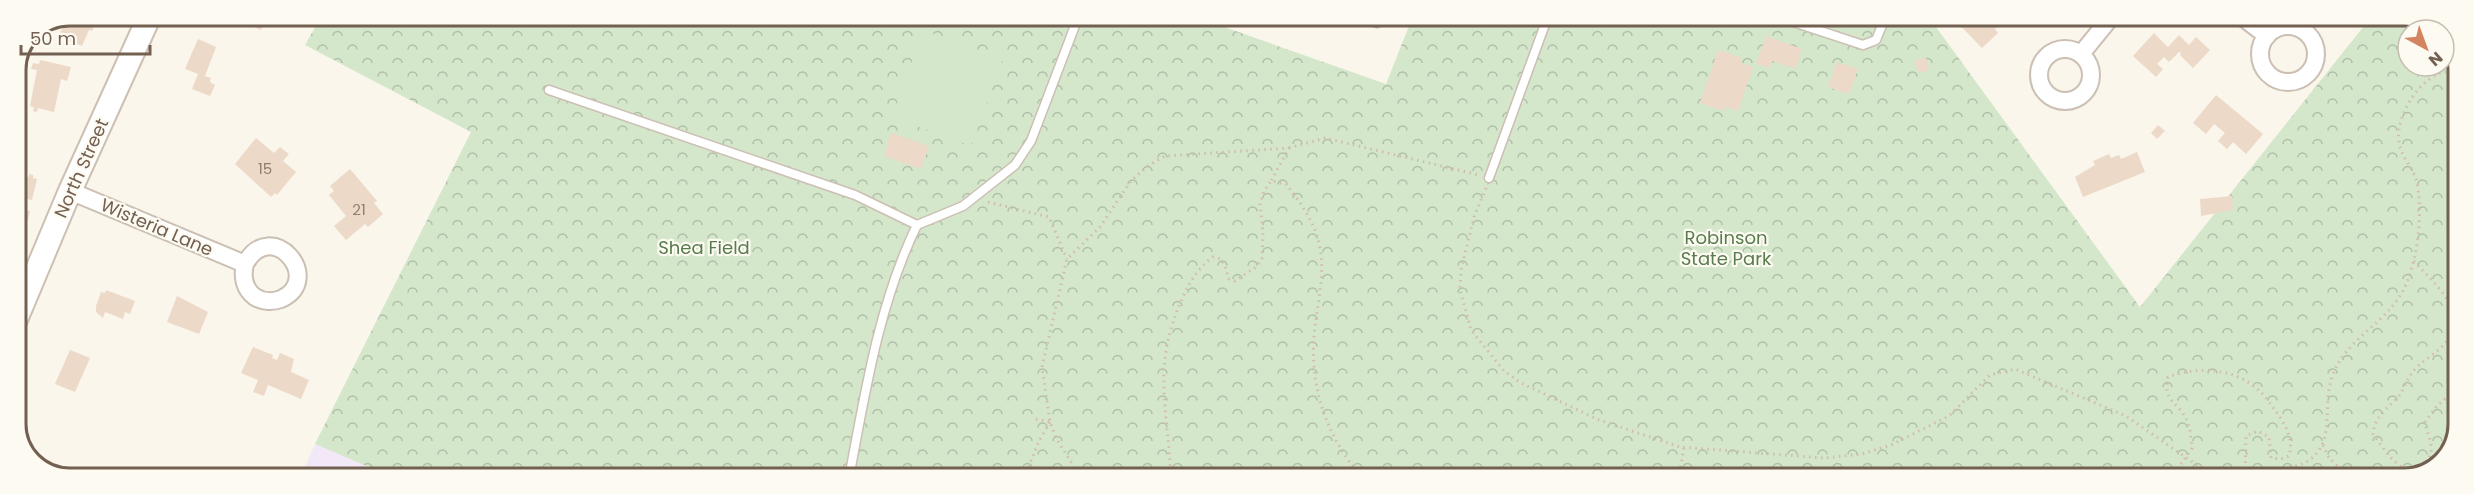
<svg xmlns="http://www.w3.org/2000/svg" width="2474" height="494" font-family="Poppins,sans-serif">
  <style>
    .education { fill: #f3e8f7 }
    .park { fill: url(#park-crowns) }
    .garden { fill: #d4e7cb }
    .building { fill: #edd9c7 }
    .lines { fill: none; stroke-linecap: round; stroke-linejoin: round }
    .service-casing { stroke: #ccbfb3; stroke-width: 11 }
    .minor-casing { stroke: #ccbfb3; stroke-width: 20 }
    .secondary-casing { stroke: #cec0b1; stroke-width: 26 }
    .path { stroke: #d2bcaa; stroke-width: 3; stroke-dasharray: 1.5 4.5; stroke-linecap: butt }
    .service { stroke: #fff; stroke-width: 8 }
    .minor { stroke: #fff; stroke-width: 16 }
    .secondary { stroke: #fff; stroke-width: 22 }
    .labels { text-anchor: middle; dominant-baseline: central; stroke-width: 4.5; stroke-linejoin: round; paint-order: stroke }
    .number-label { font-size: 15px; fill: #927e6e }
    .street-label { font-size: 18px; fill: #736051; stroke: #fdfaf2 }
    .park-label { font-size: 18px; fill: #587c4e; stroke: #fdfaf2 }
    .rim { fill: none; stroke: #736051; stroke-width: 3 }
  </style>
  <defs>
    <pattern id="park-crowns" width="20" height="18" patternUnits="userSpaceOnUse" patternTransform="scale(1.5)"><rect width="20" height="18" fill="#d4e7cb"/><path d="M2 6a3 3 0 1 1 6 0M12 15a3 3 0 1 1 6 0" fill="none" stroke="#b0bfa7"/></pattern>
  </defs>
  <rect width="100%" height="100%" fill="#faf6ec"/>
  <path class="education" d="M315,444L394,478H300Z"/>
  <path class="park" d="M322,15H1190L1386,84L1413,16H1928L2140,307L2372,16H2415L2441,30H2408V66H2444V33L2459,63L2458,435L2440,466L2405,479L394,478L315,444L471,132L305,45Z"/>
  <path class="garden" d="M923,30L1003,59L971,146L892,117Z"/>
  <g class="building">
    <path d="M70,15H94L90,24L94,26L92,31L89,30L82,46L58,36Z"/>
    <path d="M260,15L267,18L261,30L254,27Z"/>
    <path d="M1951,16H2008L1995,29L1998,33L1982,48Z"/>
    <path d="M2154,33L2168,47L2179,35L2189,45L2196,37L2210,50L2193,68L2180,55L2181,53L2179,52L2169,62L2164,57L2157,64L2163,69L2156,77L2133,56Z"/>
    <path d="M1766,36L1802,49L1795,69L1772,61L1769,68L1756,64Z"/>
    <path d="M198,39L216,47L205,76L211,78L210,82L215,85L210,96L192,89L198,74L185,69Z"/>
    <path d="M1718,50L1742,58L1741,63L1753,67L1738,111L1726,107L1724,111L1700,103Z"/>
    <path d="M1926,58L1929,70L1918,73L1915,60Z"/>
    <path d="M40,60L71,67L67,81L61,79L54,112L38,108L37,112L33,111L34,107L30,106L37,70L31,69L33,63L39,64Z"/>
    <path d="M1837,62L1858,69L1849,94L1828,87Z"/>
    <path d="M2216,95L2263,134L2246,154L2233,142L2227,149L2218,141L2225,133L2214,124L2206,134L2193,123Z"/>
    <path d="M2158,125L2165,131L2157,139L2151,133Z"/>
    <path d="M891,133L929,146L921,169L884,156Z"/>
    <path d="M256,138L274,153L280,147L289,154L283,161L296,172L277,195L275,193L271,197L235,164Z"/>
    <path d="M2137,152L2145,172L2083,197L2075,177L2095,165L2093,161L2109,154L2111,158L2119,155L2121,159Z"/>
    <path d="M350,169L377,201L374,203L383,214L368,227L365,224L346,240L334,226L346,216L329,195L334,191L330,186Z"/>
    <path d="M15,173L29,177V174L33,175V178L37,179L32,200L15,196Z"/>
    <path d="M2232,196L2233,210L2201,216L2200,199Z"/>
    <path d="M15,208L30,211L25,232L21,231V234L15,232Z"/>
    <path d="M106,290L135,301L130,314L125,312L123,319L105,312L103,318L96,312V306L101,292L105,293Z"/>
    <path d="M177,296L208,312L199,334L167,322Z"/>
    <path d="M253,347L273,355L272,358L277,360L280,353L294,359L291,372L309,380L301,399L268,385L264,396L253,392L258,380L241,373Z"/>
    <path d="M70,350L90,358L75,392L55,384Z"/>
  </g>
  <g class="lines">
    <defs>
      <g id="service">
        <path d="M1355,16L1377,23L1380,16"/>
        <path d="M1775,16L1863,45L1876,40L1886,16"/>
        <path d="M549,90L855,195L917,225"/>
        <path d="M1489,178L1548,16"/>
        <path d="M849,478C865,393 879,303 917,225L963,206L1015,165L1031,141L1079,15"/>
      </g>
      <g id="minor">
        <path d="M2241,16L2267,36"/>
        <circle cx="2288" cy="54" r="28"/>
        <circle cx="2065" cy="75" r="26"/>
        <path d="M2081,54L2112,16"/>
        <path d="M70,191L245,264C242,276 244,289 255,297C263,302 273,302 281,299C325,279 271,216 245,264"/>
      </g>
      <path id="secondary" d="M15,322L70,191L150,15"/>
    </defs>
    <use href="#service" class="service-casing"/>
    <use href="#minor" class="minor-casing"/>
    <use href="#secondary" class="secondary-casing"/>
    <g class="path">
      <path d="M1289,148L1325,138L1479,175"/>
      <path d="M1486,188L1474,217L1461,270L1460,290L1471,330L1504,371L1521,383L1599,420L1680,447L1824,458L1862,454L1891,445L1949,416L1990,375L2015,369L2126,416L2204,470L2245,475L2300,465C2339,449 2321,408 2332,377C2345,337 2392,322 2407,282C2417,256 2421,226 2419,197C2418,192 2418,184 2416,179C2412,166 2401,157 2399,142C2395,118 2417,81 2441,73C2446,71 2453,72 2459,72"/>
      <path d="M988,202L1049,217L1067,259"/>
      <path d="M2414,261C2433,283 2471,312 2446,342C2437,354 2420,361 2412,373C2406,381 2404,390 2398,397C2386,410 2375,416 2373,434C2383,447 2404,483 2422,466C2427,461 2431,457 2431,450C2432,440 2426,431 2425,422L2437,406L2458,387"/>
      <path d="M1036,419L1050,422"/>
      <path d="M2323,445L2329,458L2352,479"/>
      <path d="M1024,478L1039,441L1050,422"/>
      <path d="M1081,478L1056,438L1050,422L1042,367L1067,259L1100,227L1131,181L1148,166L1165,156L1289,148L1271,181"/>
      <path d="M1171,478C1168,408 1151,366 1183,297C1190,281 1199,267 1213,257L1221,259L1225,266L1229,279L1235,281L1256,267L1262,258L1263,233L1260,204L1264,191L1271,181L1286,184C1301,203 1316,224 1320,248C1325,273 1318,301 1315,326C1308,384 1325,435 1363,479"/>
      <path d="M1681,479L1680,470L1684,448"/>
      <path d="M2171,479L2192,448C2191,440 2191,431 2188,423C2181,403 2162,403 2168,377C2201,365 2242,368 2266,398C2270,403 2273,408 2277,413C2286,425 2294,441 2289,456L2281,459L2271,458L2269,437L2258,431L2246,436L2245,475L2241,479"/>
    </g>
    <use href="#service" class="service"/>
    <use href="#minor" class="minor"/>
    <use href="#secondary" class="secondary"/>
  </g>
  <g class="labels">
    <g class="number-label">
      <text x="265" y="168">15</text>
      <text x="359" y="209">21</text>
    </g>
    <g class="street-label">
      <text transform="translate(81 168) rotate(-66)">North Street</text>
      <text transform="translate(157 227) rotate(23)">Wisteria Lane</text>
    </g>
    <g class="park-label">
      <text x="1726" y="237">Robinson<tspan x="1726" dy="21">State Park</tspan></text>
      <text x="704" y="247">Shea Field</text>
    </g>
  </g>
  <path d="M0 0H2474V494H0ZM70 26H2404A44 44 0 0 1 2448 70V424A44 44 0 0 1 2404 468H70A44 44 0 0 1 26 424V70A44 44 0 0 1 70 26Z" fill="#fdfaf2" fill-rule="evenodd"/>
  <path class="rim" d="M70 26H2404A44 44 0 0 1 2448 70V424A44 44 0 0 1 2404 468H70A44 44 0 0 1 26 424V70A44 44 0 0 1 70 26Z"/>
  <g transform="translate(2426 48) rotate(139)"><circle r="28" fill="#fdfaf2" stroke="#c6bcb2" stroke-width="1.5"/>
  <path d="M0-4.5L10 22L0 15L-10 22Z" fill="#d48461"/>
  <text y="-9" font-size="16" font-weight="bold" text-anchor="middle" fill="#736051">N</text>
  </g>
  <path d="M21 45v9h129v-9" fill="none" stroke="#736051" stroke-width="3"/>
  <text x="30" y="45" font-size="18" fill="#736051" stroke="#fdfaf2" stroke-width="4.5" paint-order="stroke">50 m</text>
</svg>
